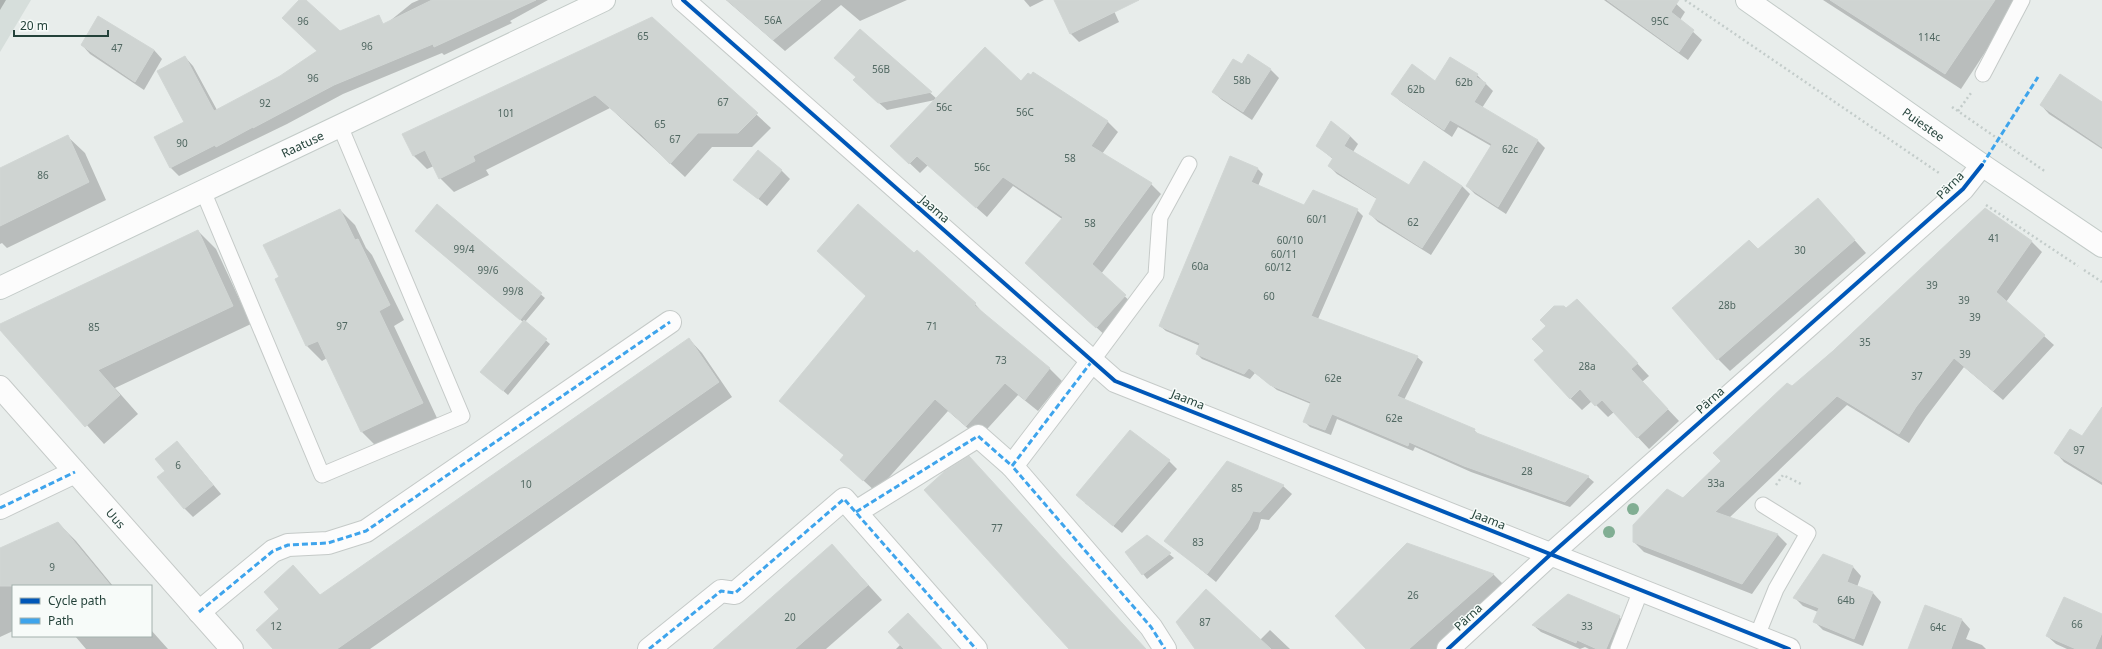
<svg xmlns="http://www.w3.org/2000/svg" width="2102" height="649" font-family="'Noto Sans',sans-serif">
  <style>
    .built { fill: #d6dedb }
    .shadow { fill: #0003 }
    .building { fill: #cfd4d2; stroke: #d1d6d4 }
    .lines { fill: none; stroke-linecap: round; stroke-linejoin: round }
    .lane-casing { stroke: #c5cac8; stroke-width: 17 }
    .street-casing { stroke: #c5cac8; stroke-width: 24 }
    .secondary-casing { stroke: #c3cbc8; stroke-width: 24 }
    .path { stroke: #c3ccca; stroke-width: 2.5; stroke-dasharray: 2 3; stroke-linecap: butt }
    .lane { stroke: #fcfcfc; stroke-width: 15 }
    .street { stroke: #fcfcfc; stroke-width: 22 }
    .secondary { stroke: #fcfcfc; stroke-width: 22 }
    .quiet { stroke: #3ea4ec; stroke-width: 3; stroke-dasharray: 6 3; stroke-linecap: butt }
    .cycleway-casing { stroke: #f7fbf9; stroke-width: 6 }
    .cycleway { stroke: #0057b8; stroke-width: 4 }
    .tree { fill: #81ae93 }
    .labels { text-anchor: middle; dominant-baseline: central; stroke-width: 3; stroke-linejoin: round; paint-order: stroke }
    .number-label { font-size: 10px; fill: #506761 }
    .street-label { font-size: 12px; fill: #24423a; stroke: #f7fbf9 }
  </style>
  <rect width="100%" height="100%" fill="#e8edeb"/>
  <path class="built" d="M0,0H31L0,52Z"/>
  <g class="shadow">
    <path d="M0,0H6L0,10Z"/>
    <path d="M419,0H548L510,21L512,23L444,55L442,53L343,94L287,124L179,176L170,167L185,122V57L193,66L217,110L344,58L412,3Z"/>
    <path d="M726,0H907L860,21L841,5L785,51Z"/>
    <path d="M1024,0H1044L1030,7Z"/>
    <path d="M1055,0H1109L1119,22L1079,42L1070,33Z"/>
    <path d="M1604,0H1672L1685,12L1680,20L1702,40L1688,60Z"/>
    <path d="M1823,0H2016L2018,2L1961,89Z"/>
    <path d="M652,18L771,128L752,147H712L685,177L610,108L486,170L489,175L454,192L440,178L434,166L427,169L413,155Z"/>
    <path d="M860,30L937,99L1021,83L1033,73L1108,122L1118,132L1102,154L1151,184L1161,194L1101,274L1135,306L1107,337L1036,273L1062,219L1013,186L987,217L928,165L920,173L902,156L935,100L887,110L862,88L857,78Z"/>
    <path d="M82,45L154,50L162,59L144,90L90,54Z"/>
    <path d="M1243,66L1270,69L1279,78L1252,120L1222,100L1213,92Z"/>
    <path d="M1477,75L1493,91L1482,108L1537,140L1545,148L1506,214L1475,194L1467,186L1491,146L1458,127L1452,137L1400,101L1393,94L1436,82Z"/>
    <path d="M2102,103V149L2049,114L2041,105Z"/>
    <path d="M67,136L85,153L106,200L7,248L2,243L0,244V170Z"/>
    <path d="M1350,136L1358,144L1353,152L1409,187L1424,163L1462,186L1470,194L1431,255L1378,222L1370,214L1377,199L1337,174L1329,166L1333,159L1317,146Z"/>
    <path d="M1257,168L1263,174L1258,186L1304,206L1357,210L1363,216L1318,319L1417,357L1423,362L1404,400L1474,430L1480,436L1588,477L1594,482L1570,507L1471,472L1415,447L1413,451L1337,419L1331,435L1310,427L1305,422L1311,404L1277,390L1255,373L1250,379L1202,359L1197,354L1200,346L1166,331L1160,326Z"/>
    <path d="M781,170L790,179L767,206L735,180Z"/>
    <path d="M1818,199L1866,253L1730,371L1718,359L1758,250Z"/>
    <path d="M437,206L545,298L525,322L550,344L508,395L486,376L523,322L420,235Z"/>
    <path d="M1986,209L2032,242L2042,252L2006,302L2054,345L2003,400L1964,367L1926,417L1909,443L1847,405L1729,518L1778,535L1787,544L1752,594L1644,552L1634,542L1723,461L1792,387L1833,351Z"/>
    <path d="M340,210L355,225L366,248L372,255L404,320L394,326L437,418L377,447L362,432L327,358L322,361L307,346L276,280Z"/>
    <path d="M198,231L216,249L251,324L115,388L138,414L104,444L0,329V325Z"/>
    <path d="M914,254L975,304L987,317L1050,369L1062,381L1038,411L1018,395L979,438L948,411L876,492L841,460L845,456L781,401Z"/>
    <path d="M1567,309L1589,312L1649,376L1642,382L1679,421L1649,449L1614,412L1608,417L1592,401L1582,410L1570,398L1545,351Z"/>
    <path d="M689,339L702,353L732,397L370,649H274L281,609L293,567L321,596Z"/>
    <path d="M2102,430V485L2064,462L2056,453L2083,438Z"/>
    <path d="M185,451L221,494L193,517L184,508L166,471Z"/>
    <path d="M1169,461L1177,469L1122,533L1085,503Z"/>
    <path d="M1283,486L1292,494L1269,520L1261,519L1258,529L1216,582L1166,541Z"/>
    <path d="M58,523L76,541L113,586H13V631L0,637V550Z"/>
    <path d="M1147,536L1174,558L1147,579L1126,552Z"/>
    <path d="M1407,544L1494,575L1511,592L1448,649H1368Z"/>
    <path d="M832,545L882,600L826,649H714Z"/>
    <path d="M1823,556L1853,567L1861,576L1857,587L1873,593L1881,602L1863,646L1823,630L1814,621L1818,612L1803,606L1794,597Z"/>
    <path d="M1926,606L1962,620L1970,629L1966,639L1982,645L1986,649H1914Z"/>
    <path d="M2102,615V649H2067L2056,644L2047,636Z"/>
    <path d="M1619,617L1627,625L1617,649H1589L1585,647L1580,649L1541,632L1533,625Z"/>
    <path d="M151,630L168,649H86L75,636H151Z"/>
    <path d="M1270,630L1290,649H1196L1260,640Z"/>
    <path d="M901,644L941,649H896Z"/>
  </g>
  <g class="building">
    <path d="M299,0H306L340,31L379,15L383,24L432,0H536L434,47L433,44L334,85L253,128V127L216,147L215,145L170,168L154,137L184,122L157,71L185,56L214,111L280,76L317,51L282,18Z"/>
    <path d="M727,0H821L773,40Z"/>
    <path d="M1054,0H1139L1070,34Z"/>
    <path d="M1607,0H1679L1671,12L1694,30L1679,52Z"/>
    <path d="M1830,0H1995L1945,74Z"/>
    <path d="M98,16L154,50L135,82L81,45Z"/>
    <path d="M652,17L758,113L738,133H698L670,164L642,135L595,95L473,156L475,161L439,179L425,150L413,156L402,134Z"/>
    <path d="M860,29L932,92L878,103L853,80L856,77L834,58Z"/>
    <path d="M985,47L1021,81L1028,73L1031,75L1033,72L1108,121L1091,146L1152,183L1092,264L1126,295L1096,328L1025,263L1063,217L1003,177L976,208L917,156L909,164L890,146Z"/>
    <path d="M1248,54L1271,69L1243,112L1212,92L1233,59L1242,64Z"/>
    <path d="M1450,57L1478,74L1476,77L1486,83L1474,102L1538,140L1498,207L1466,186L1492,144L1450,120L1444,130L1391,94L1412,64L1435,81Z"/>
    <path d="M2060,74L2102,102V147L2040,105Z"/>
    <path d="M1331,121L1350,136L1344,146L1409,185L1424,161L1462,186L1422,248L1369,214L1377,198L1328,166L1333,158L1316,146Z"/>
    <path d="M68,135L89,182L0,226V168Z"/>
    <path d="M758,150L782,170L758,199L733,180Z"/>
    <path d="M1230,156L1258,168L1251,182L1304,205L1313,190L1358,209L1311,316L1418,356L1397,396L1475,429L1474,432L1589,476L1565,502L1464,466L1409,442L1408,446L1332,414L1325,430L1303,422L1311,402L1270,385L1249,368L1244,374L1196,354L1200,343L1159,326Z"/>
    <path d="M1818,198L1855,240L1717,360L1672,308L1749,240L1758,249Z"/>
    <path d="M437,204L542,293L520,320L415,231Z"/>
    <path d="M858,204L914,253L917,250L976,303L974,305L1050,368L1025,400L1005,383L966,426L935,399L863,481L840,460L844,455L779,401L866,296L817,251Z"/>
    <path d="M1985,208L2032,241L1996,292L2045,335L1993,391L1954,358L1916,407L1899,434L1837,396L1715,512L1778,534L1742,584L1633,542V525L1667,489L1683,498L1721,461L1713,453L1787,383L1792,386L1833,351Z"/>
    <path d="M340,209L355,240L358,239L390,305L379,311L423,403L361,432L318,341L306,346L275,279L279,277L263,245Z"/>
    <path d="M198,230L233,306L98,370L120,395L85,427L0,330V324Z"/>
    <path d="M1577,299L1638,363L1631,369L1668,409L1637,438L1602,400L1595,406L1580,389L1570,399L1534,360L1544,351L1532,339L1546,326L1540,320L1554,306H1564L1566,308Z"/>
    <path d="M524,320L547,339L503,391L480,372Z"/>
    <path d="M689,338L719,382L337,649H273L256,630L279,609L264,592L293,565L320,595Z"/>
    <path d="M2102,407V482L2054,453L2070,429L2082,436Z"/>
    <path d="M1130,430L1170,460L1113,526L1076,495Z"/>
    <path d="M177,441L213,485L184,509L157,477L165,471L155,459Z"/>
    <path d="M969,456L1064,560L1146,649H1069L924,490L945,471Z"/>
    <path d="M1227,461L1284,485L1260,512L1253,511L1249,520L1207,574L1164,541Z"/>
    <path d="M58,522L111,586H0V548Z"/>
    <path d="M1147,535L1171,553L1142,575L1125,552Z"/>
    <path d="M1407,543L1494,574L1409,649H1366L1335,616Z"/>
    <path d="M832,544L868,585L795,649H713Z"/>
    <path d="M1823,554L1853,566L1847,582L1873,592L1854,639L1813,622L1819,608L1793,598Z"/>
    <path d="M1206,589L1271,649H1195L1176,622Z"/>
    <path d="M1568,594L1620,616L1606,649H1597L1577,640L1576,643L1532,625Z"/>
    <path d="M2064,597L2102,614V633L2095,649H2076L2046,636Z"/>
    <path d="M1925,605L1962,619L1951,649H1908Z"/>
    <path d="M908,613L942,649H904L888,632Z"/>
  </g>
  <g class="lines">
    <defs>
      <g id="lane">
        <path d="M1983,74L2022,0"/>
        <path d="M203,191L322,475L462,416L340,126"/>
        <path d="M1092,361L1156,275L1160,217L1189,164"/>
        <path d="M1757,636L1776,589L1808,533L1763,505"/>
        <path d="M1618,649L1641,590"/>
      </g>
      <g id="street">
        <path d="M683,0L1115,381L1789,649"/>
        <path d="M1092,361L1012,466L1151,627L1165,649"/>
        <path id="s1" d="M0,387L232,649"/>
        <path d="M0,508L75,472"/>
        <path d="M856,512L978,436L1012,466"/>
        <path d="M199,612L273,551L288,545L328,543L366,531L670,322"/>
        <path d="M649,649L721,591L735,593L844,499L976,649"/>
        <path d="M1448,649L1551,554L1963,189L1982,165"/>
      </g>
      <g id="secondary">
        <path id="s2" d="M1747,0L1982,165L2102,246"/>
        <path id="s3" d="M0,288L604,0"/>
      </g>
    </defs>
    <use href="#lane" class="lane-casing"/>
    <use href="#street" class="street-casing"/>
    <use href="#secondary" class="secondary-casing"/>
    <g class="path">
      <path d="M1685,0L1939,173"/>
      <path d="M1952,107L2046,172"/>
      <path d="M1958,111L1971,93"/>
      <path d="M1986,205L2078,266"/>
      <path d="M2084,270L2102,282"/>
      <path d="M1776,485L1783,475L1803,485"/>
    </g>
    <use href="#lane" class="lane"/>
    <use href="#street" class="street"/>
    <use href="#secondary" class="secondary"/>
    <g class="quiet">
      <path d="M1982,165L2038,77"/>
      <path d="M1092,361L1012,466L1151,627L1165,649"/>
      <path d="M0,508L75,472"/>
      <path d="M856,512L978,436L1012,466"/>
      <path d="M199,612L273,551L288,545L328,543L366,531L670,322"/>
      <path d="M649,649L721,591L735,593L844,499L976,649"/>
    </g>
    <defs>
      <g id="cycleway">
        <path d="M683,0L1115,381L1789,649"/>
        <path d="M1448,649L1551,554L1963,189L1982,165"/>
      </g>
    </defs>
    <use href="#cycleway" class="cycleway-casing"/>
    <use href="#cycleway" class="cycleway"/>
  </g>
  <g class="tree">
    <circle cx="1633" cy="509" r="6"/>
    <circle cx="1609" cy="532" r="6"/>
  </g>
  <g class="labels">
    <g class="number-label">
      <text x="773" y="20">56A</text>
      <text x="303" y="21">96</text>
      <text x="1660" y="21">95C</text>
      <text x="643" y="36">65</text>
      <text x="1929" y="37">114c</text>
      <text x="367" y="46">96</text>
      <text x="117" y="48">47</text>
      <text x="881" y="69">56B</text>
      <text x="313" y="78">96</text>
      <text x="1242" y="80">58b</text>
      <text x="1464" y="82">62b</text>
      <text x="1416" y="89">62b</text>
      <text x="723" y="102">67</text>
      <text x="265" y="103">92</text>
      <text x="944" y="107">56c</text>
      <text x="1025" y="112">56C</text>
      <text x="506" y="113">101</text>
      <text x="660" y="124">65</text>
      <text x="675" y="139">67</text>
      <text x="182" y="143">90</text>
      <text x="1510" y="149">62c</text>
      <text x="1070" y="158">58</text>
      <text x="982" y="167">56c</text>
      <text x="43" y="175">86</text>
      <text x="1317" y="219">60/1</text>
      <text x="1413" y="222">62</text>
      <text x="1090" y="223">58</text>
      <text x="1994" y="238">41</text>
      <text x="1290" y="240">60/10</text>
      <text x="464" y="249">99/4</text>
      <text x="1800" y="250">30</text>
      <text x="1284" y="254">60/11</text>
      <text x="1200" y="266">60a</text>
      <text x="1278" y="267">60/12</text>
      <text x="488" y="270">99/6</text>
      <text x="1932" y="285">39</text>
      <text x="513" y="291">99/8</text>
      <text x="1269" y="296">60</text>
      <text x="1964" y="300">39</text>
      <text x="1727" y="305">28b</text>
      <text x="1975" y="317">39</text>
      <text x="342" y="326">97</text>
      <text x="932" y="326">71</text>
      <text x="94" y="327">85</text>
      <text x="1865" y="342">35</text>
      <text x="1965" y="354">39</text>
      <text x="1001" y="360">73</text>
      <text x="1587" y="366">28a</text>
      <text x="1917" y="376">37</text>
      <text x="1333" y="378">62e</text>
      <text x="1394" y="418">62e</text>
      <text x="2079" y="450">97</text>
      <text x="178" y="465">6</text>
      <text x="1527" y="471">28</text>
      <text x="1716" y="483">33a</text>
      <text x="526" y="484">10</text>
      <text x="1237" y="488">85</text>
      <text x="997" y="528">77</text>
      <text x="1198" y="542">83</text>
      <text x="52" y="567">9</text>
      <text x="1413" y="595">26</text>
      <text x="1846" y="600">64b</text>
      <text x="790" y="617">20</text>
      <text x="1205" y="622">87</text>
      <text x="2077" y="624">66</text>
      <text x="276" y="626">12</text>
      <text x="1587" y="626">33</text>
      <text x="1938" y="627">64c</text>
    </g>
    <g class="street-label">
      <text stroke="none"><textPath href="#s2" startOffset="216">Puiestee</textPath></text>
      <text stroke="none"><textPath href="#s3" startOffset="335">Raatuse</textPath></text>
      <text transform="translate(1950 185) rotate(-45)">Pärna</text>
      <text transform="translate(935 209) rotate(41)">Jaama</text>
      <text transform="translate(1188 399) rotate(22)">Jaama</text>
      <text transform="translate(1710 400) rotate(-42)">Pärna</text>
      <text stroke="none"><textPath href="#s1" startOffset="175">Uus</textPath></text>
      <text transform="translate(1489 519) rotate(22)">Jaama</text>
      <text transform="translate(1468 617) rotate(-43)">Pärna</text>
    </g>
  </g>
  <rect x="12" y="585" width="140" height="52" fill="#f7fbf9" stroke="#a3b1ad"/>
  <rect x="20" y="598" width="20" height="6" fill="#0057b8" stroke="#a3b1ad"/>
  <text x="48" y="605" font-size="12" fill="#24423a">Cycle path</text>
  <rect x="20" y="618" width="20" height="6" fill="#3ea4ec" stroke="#a3b1ad"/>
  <text x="48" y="625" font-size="12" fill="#24423a">Path</text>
  <path d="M14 30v6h94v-6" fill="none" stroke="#24423a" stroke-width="2"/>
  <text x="20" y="30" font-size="12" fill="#24423a" stroke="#f7fbf9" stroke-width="3" paint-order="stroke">20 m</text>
</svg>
